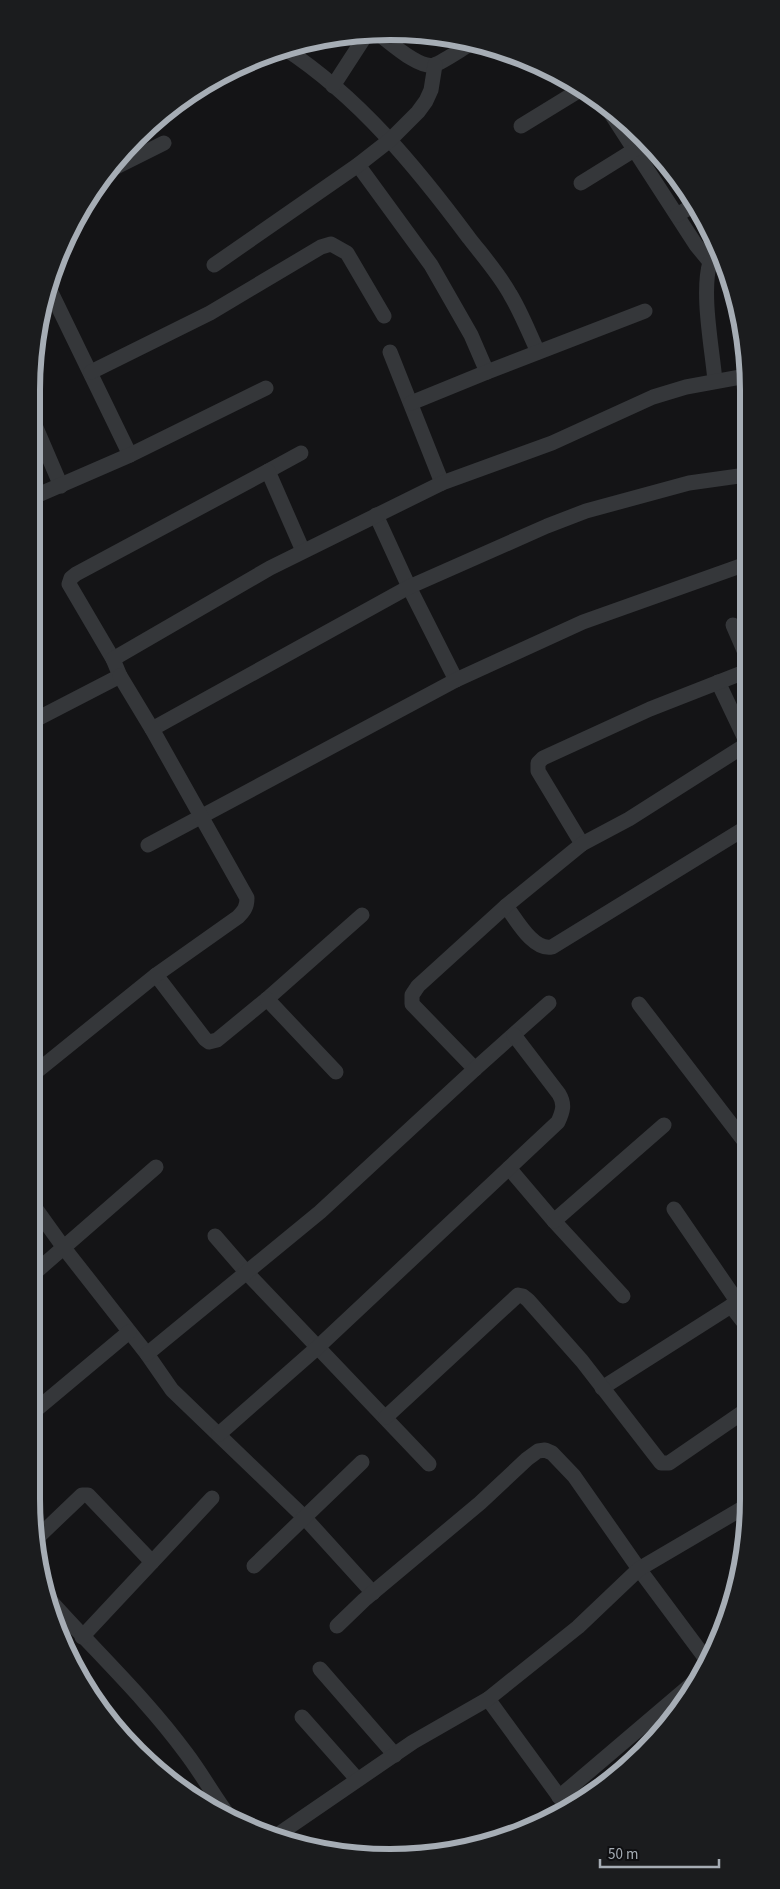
<svg xmlns="http://www.w3.org/2000/svg" width="780" height="1889" font-family="'Source Sans 3',sans-serif">
  <style>
    .lines { fill: none; stroke-linecap: round; stroke-linejoin: round }
    .street { stroke: #35373a; stroke-width: 15 }
    .rim { fill: none; stroke: #a6adb5; stroke-width: 6 }
  </style>
  <rect width="100%" height="100%" fill="#141416"/>
  <g class="lines">
    <g class="street">
      <path d="M376,32C389,41 418,69 434,65C443,62 463,48 472,43"/>
      <path d="M284,48C359,97 417,168 469,238C483,256 499,274 510,294C521,312 529,333 538,352"/>
      <path d="M333,86L368,32"/>
      <path d="M606,106L696,245L710,262L722,266"/>
      <path d="M521,126L583,88"/>
      <path d="M358,165L431,265L471,335L487,372"/>
      <path d="M108,171L164,143"/>
      <path d="M581,183L647,142"/>
      <path d="M677,215L694,205"/>
      <path d="M710,262C701,293 712,347 715,381"/>
      <path d="M214,265L358,165L390,140L418,112L426,101L431,90L435,65"/>
      <path d="M48,286L130,455"/>
      <path d="M390,352L442,483"/>
      <path d="M91,372L210,313L321,247L331,244L347,253L384,316"/>
      <path d="M411,403L487,372L645,311"/>
      <path d="M31,416L61,486"/>
      <path d="M268,471L301,453"/>
      <path d="M31,498L130,455L266,388"/>
      <path d="M376,515L409,587L456,680"/>
      <path d="M733,625L746,655"/>
      <path d="M113,659L69,584L71,578L76,574L268,471L303,551"/>
      <path d="M718,682L747,743"/>
      <path d="M31,722L120,676L113,659L270,568L442,483L552,443L653,397L686,387L746,376"/>
      <path d="M152,729L409,587L547,526L586,511L689,483L746,475"/>
      <path d="M582,844L538,771V763L543,758L650,709L747,671"/>
      <path d="M148,845L456,680L583,622L746,564"/>
      <path d="M506,906C516,919 533,951 552,947L747,827"/>
      <path d="M156,975L205,1039L209,1042L217,1040L267,999L362,915"/>
      <path d="M267,999L336,1072"/>
      <path d="M639,1004L748,1146"/>
      <path d="M475,1069L412,1004V995L418,986L506,906L582,844L629,819L747,744"/>
      <path d="M31,1076L156,975L238,917C244,911 247,907 247,898L152,729L120,676"/>
      <path d="M509,1168L554,1221L623,1296"/>
      <path d="M31,1202L64,1248L147,1354L172,1390L304,1517L373,1593"/>
      <path d="M674,1209L737,1301"/>
      <path d="M554,1221L664,1125"/>
      <path d="M215,1236L247,1273L429,1464"/>
      <path d="M31,1276L156,1167"/>
      <path d="M731,1306L748,1328"/>
      <path d="M147,1354L320,1212L475,1069L549,1003"/>
      <path d="M602,1388L731,1306L748,1293"/>
      <path d="M31,1414L129,1332"/>
      <path d="M386,1417L518,1295L523,1296L528,1300L582,1361L661,1463H669L749,1408"/>
      <path d="M219,1434L318,1347L558,1122C563,1111 565,1104 559,1094L514,1035"/>
      <path d="M38,1537L82,1495H88L152,1562"/>
      <path d="M254,1566L362,1462"/>
      <path d="M47,1597C93,1649 145,1697 186,1753C202,1774 215,1798 231,1819"/>
      <path d="M337,1626L364,1600L480,1503L527,1459L538,1451L545,1450L552,1453L574,1476L639,1569L706,1659"/>
      <path d="M82,1637L212,1498"/>
      <path d="M320,1669L395,1755"/>
      <path d="M488,1699L569,1810"/>
      <path d="M302,1717L357,1779"/>
      <path d="M559,1797L693,1683"/>
      <path d="M273,1838L413,1742L488,1699L578,1627L639,1569L748,1505"/>
    </g>
  </g>
  <path d="M0 0H780V1889H0ZM390 40H390A350 350 0 0 1 740 390V1499A350 350 0 0 1 390 1849H390A350 350 0 0 1 40 1499V390A350 350 0 0 1 390 40Z" fill="#1b1c1e" fill-rule="evenodd"/>
  <path class="rim" d="M390 40H390A350 350 0 0 1 740 390V1499A350 350 0 0 1 390 1849H390A350 350 0 0 1 40 1499V390A350 350 0 0 1 390 40Z"/>
  <path d="M600 1859v8h119v-8" fill="none" stroke="#a6adb5" stroke-width="2.5"/>
  <text x="608" y="1859" font-size="15" fill="#a6adb5" stroke="#0f0f11" stroke-width="4" paint-order="stroke">50 m</text>
</svg>
